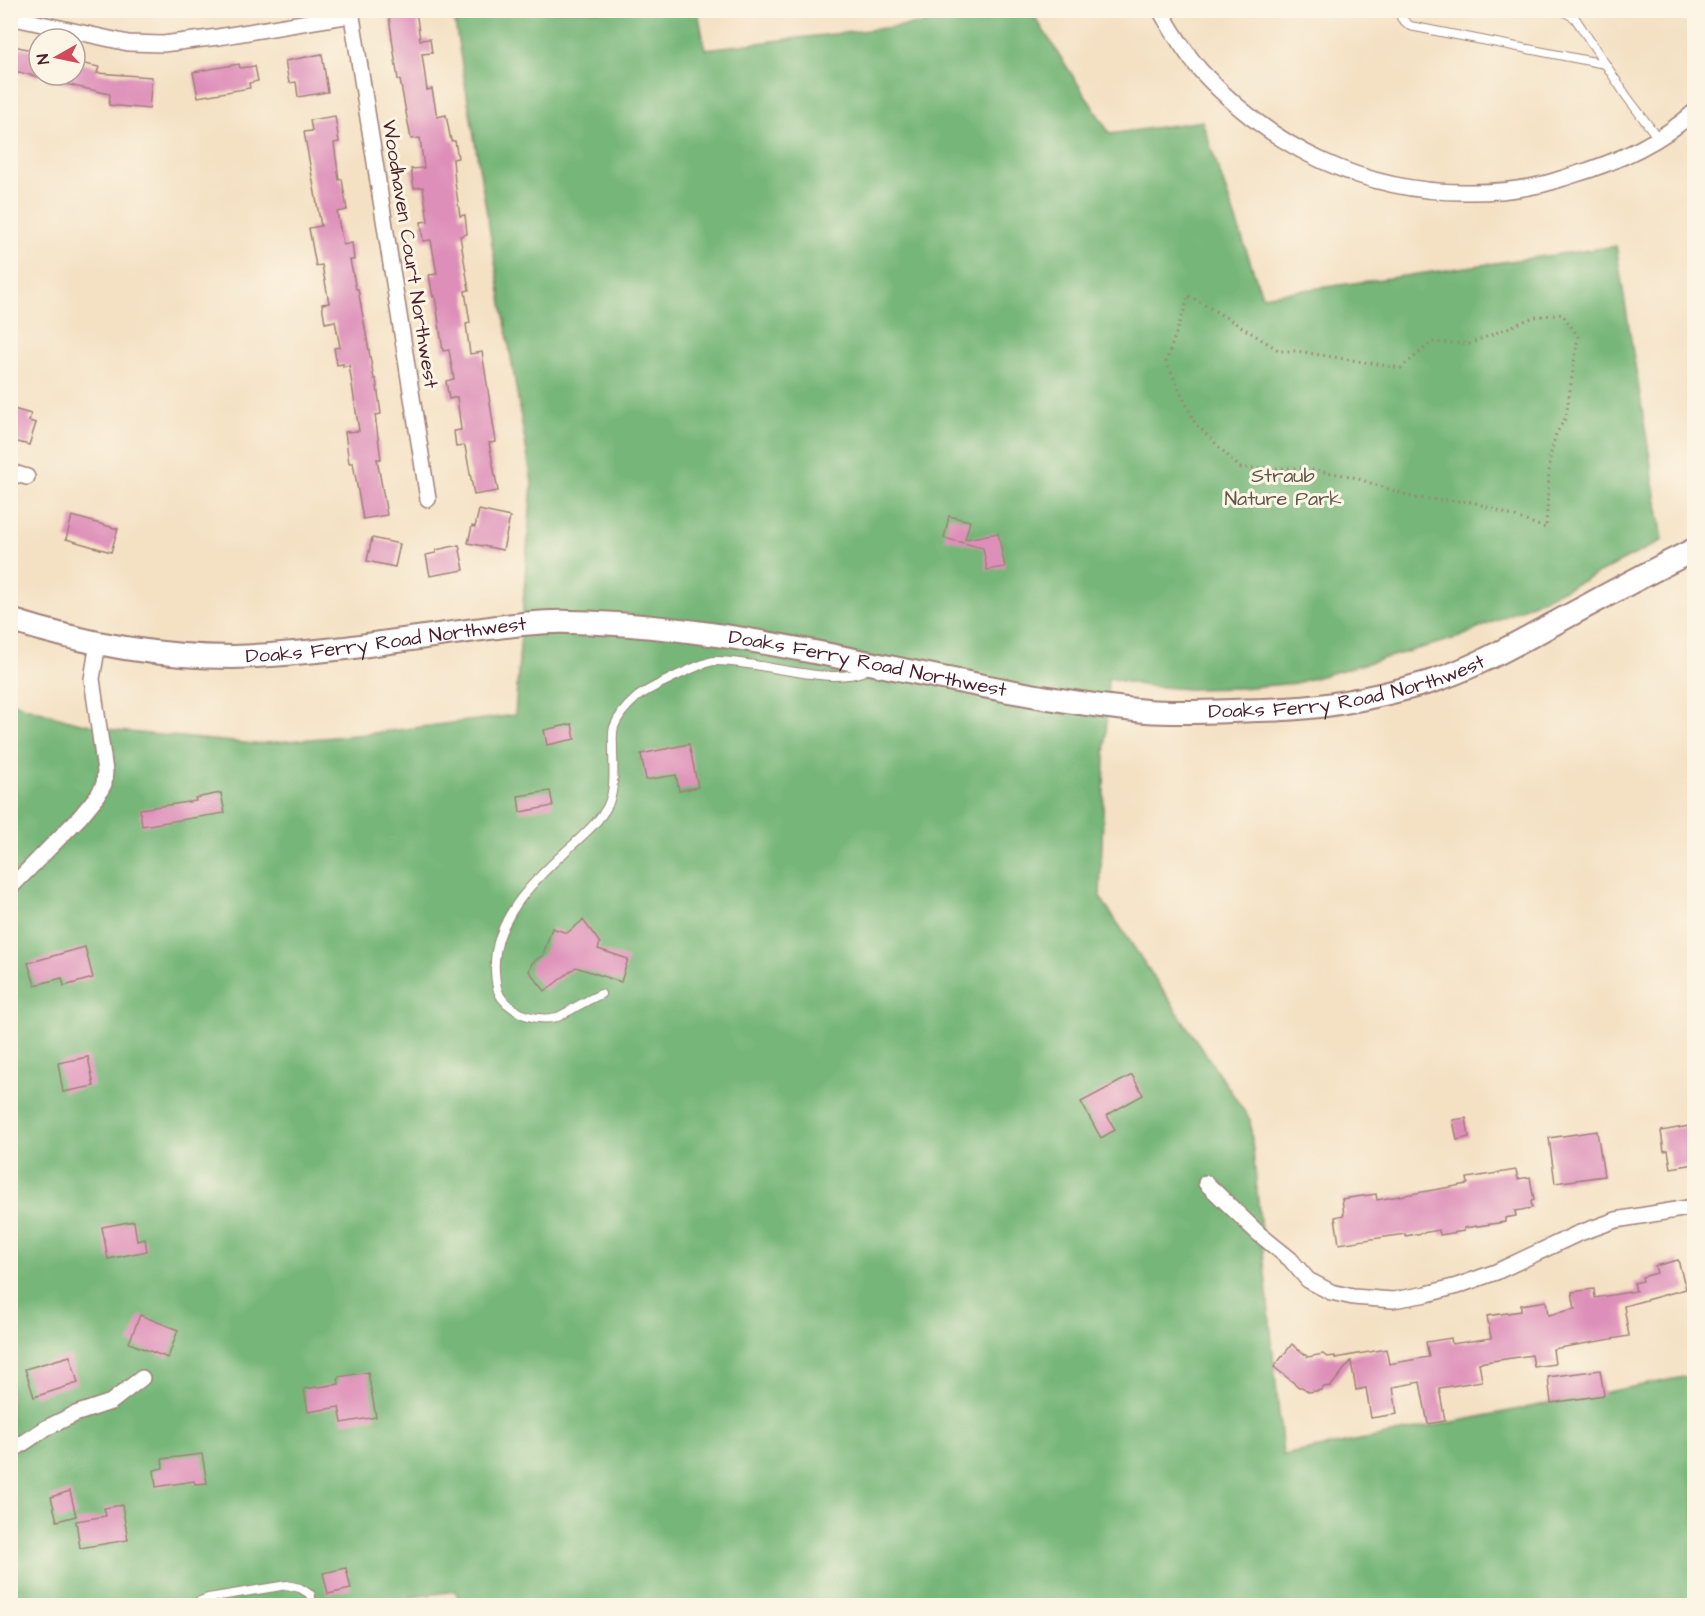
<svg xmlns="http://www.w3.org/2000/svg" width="1705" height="1616" font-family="'Architects Daughter',sans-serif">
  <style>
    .forest { fill: #76b678; stroke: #606a52; stroke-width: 1.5 }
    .building { fill: #de8fb9 }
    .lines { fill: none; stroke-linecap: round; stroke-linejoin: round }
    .lane-casing { stroke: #9f8078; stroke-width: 10 }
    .street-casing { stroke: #9f8078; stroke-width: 18 }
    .secondary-casing { stroke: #9f8078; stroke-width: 26 }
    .path { stroke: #9f8078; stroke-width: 3; stroke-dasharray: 1.5 4.5; stroke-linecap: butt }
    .lane { stroke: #fff; stroke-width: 8 }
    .street { stroke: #fff; stroke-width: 15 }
    .secondary { stroke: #fff; stroke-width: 22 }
    .labels { text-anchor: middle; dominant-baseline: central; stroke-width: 6; stroke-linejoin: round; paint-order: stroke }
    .street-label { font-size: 20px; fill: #4a1f2b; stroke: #fcf5e5 }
    .park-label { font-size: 20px; fill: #605648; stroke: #fcf5e5 }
  </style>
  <rect width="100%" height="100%" fill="#fcf5e5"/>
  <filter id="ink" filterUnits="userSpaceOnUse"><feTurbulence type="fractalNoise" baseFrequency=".0167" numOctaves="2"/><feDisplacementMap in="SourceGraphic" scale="12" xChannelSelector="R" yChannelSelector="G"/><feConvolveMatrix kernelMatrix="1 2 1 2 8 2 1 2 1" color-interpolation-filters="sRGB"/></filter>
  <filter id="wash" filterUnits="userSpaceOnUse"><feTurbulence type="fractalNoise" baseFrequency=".008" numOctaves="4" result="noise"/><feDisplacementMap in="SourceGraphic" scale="24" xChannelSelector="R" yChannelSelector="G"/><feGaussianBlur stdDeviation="1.35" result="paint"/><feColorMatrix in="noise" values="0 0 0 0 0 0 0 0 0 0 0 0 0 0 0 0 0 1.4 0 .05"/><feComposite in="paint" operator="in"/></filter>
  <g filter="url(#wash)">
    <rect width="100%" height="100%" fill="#f4e1c4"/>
    <path class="forest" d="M453,11H698L705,49L1031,11L1110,134L1202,121L1262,296L1616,246L1663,540L1591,577L1460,637L1296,683L1241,688L1189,689L1147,686L1108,678L1100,897L1250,1120L1283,1455L1694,1375V1605L459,1606L456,1591L347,1606L11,1605L10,702L72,721L118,731L255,744L366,734L515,715L532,483Z"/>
    <g id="blocks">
      <g class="building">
        <path d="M388,10H416L420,40L430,39L432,53L422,54L427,90L432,89L437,117L446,115L451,141H455L458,158L453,159L455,182L460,216L465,215L467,234L460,236L469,290L465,291L470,323L466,324L470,354L482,352L496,442L489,443L498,491L474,495L465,446L456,447L454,431L461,430L457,397L449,399L446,381L454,379L449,350L443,351L435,296L433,297L429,275L437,274L431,240L423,241L421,222L428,221L423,187L414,188L411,169L424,168L420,138L411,139L400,80H398Z"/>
        <path d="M10,45L39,52V77L10,70Z"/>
        <path d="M322,54L328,92L298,97L296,82L289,83L285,61Z"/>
        <path d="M75,62L99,67L97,73L152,77L149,109L109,105L110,94L47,80L48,75H75Z"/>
        <path d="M239,64L240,68L255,66L258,81L249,83L250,88L198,97L193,72Z"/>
        <path d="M335,116L339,142L334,143L339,180L342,179L347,210L337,212L343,245L352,243L354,260H350L356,289H358L374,379H376L381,414L375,415L381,459H377L387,515L363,519L353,463H349L345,432L359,431L349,365L343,367V364L337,365L334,348L340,347L335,321L325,323L322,304L329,303L322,265L316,266L309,228L321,226L304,132L312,131L310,120Z"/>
        <path d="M10,408L31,414L29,421L36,423L29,445L10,440Z"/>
        <path d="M479,510L510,517L503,550L468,543L472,526L475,527Z"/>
        <path d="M72,516L118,529L111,552L66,539Z"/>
        <path d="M949,516L970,521L965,539L998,533L1005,567L987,570L983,548L944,538Z"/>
        <path d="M372,538L400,544L395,567L367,561Z"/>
        <path d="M459,545L464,570L430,576L426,555L436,553V550Z"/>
        <path d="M572,724L575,739L547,745L544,730Z"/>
        <path d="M689,744L698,787L679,791L676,775L646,780L641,754Z"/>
        <path d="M550,791L553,806L520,812L518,796Z"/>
        <path d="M221,793L225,813L142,826L140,809L196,801L195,798Z"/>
        <path d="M583,920L600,943L598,949L628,959L621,982L576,967L545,991L529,971L532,963L543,955L552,928L567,933Z"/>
        <path d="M85,947L93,978L64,986L62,978L35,985L28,963Z"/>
        <path d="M88,1057L94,1086L63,1092L58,1063Z"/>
        <path d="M1132,1075L1143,1095L1107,1115L1115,1130L1101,1138L1081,1102Z"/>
        <path d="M1466,1118L1469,1137L1457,1140L1453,1120Z"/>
        <path d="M1695,1125V1164L1671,1168L1668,1150L1664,1151L1661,1131Z"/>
        <path d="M1597,1131L1604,1176L1555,1183L1549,1138Z"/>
        <path d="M1516,1170L1518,1179L1530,1177L1534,1200L1531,1201L1532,1208L1515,1211L1516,1216L1505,1218V1222L1464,1228V1231L1440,1235L1439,1230L1405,1236V1234L1339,1244L1335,1217L1344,1215L1342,1199L1376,1194L1377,1200L1468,1184L1467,1178Z"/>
        <path d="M134,1221L137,1241L145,1239L147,1251L108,1259L102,1227Z"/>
        <path d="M1678,1260L1686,1289L1624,1306L1629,1336L1553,1349L1555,1364L1534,1367L1532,1355L1479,1363L1482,1381L1439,1388L1445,1421L1428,1424L1420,1382L1393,1387L1397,1414L1371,1418L1366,1388L1356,1390L1351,1361L1331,1386L1323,1387L1321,1390L1309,1392L1302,1387H1299L1274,1367L1292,1344L1308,1357L1323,1354L1327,1357L1335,1356V1358L1386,1349L1389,1364L1429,1357L1426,1342L1451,1338L1452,1344L1491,1338L1487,1316L1521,1311V1305L1546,1301L1548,1315L1575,1309L1572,1292L1594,1289L1595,1298L1636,1291L1634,1283L1643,1281L1642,1277L1657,1273L1655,1266Z"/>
        <path d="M140,1315L178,1330L168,1358L129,1343Z"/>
        <path d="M70,1356L78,1383L34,1397L25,1369Z"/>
        <path d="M1600,1370L1604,1395L1551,1403L1548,1377Z"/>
        <path d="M368,1372L376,1417L342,1423L339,1407L308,1412L304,1389L339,1384L338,1377Z"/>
        <path d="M202,1454L207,1483L195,1484L194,1481L156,1487L154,1470L163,1468L162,1459Z"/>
        <path d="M70,1491L76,1516L57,1521L51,1497Z"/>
        <path d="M122,1505L128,1540L80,1548L76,1521L106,1516L104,1508Z"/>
        <path d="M346,1568L351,1589L328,1594L323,1573Z"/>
      </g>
    </g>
  </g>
  <g filter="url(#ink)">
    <use href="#blocks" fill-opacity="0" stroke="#9f8078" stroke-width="1.5"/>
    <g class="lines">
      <defs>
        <g id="lane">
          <path d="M1397,10L1402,19L1410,26L1605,64"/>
          <path d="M1561,10L1575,18L1627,97L1658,138"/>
          <path d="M601,994C590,999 579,1005 569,1011C565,1013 561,1016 557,1017C545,1020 527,1018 517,1011C499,1000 496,992 495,971C492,921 533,881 567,850C579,839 600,821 607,807C616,790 613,768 613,749C613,742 612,733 614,727C618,716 628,705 636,698C645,690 703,662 714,661C755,659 837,690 870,668"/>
          <path d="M187,1606L208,1598L287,1585L300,1588L311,1595L310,1606"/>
        </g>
        <g id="street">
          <path d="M351,10L428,499"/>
          <path d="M1160,10C1172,31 1185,53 1201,71C1272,148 1365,194 1471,192C1494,192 1517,190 1539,185C1550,183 1560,179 1570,176C1615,163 1659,143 1694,112"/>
          <path d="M10,17L128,43L163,44L218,37L351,15"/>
          <path d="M10,472L27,477"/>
          <path d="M10,888L80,817L98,795L104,784L105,771L92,679L98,643"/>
          <path d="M1206,1183L1259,1234L1290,1259L1308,1280L1331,1292L1353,1297L1393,1300L1427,1294L1457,1286L1496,1272L1577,1234L1616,1220L1694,1207"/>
          <path d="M10,1452L46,1428L75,1414L111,1402L142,1378"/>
        </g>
        <g id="secondary">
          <path id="s1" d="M10,620C82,643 158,657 233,657C270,656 309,652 346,648C389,642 432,636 475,630C506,626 538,621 570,622C697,624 824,654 948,679C1013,692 1079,705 1146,711C1174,713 1204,712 1232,711C1270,710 1308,709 1345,702C1374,697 1402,690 1430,682C1468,670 1505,650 1540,631C1591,604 1642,575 1694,550"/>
        </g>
      </defs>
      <use href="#lane" class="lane-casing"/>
      <use href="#street" class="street-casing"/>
      <use href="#secondary" class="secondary-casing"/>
      <path class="path" d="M1189,296L1232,321L1280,351H1296L1401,368L1432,342L1469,344L1534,317L1562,314L1578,336L1566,417L1556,434L1550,456L1546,528L1473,502L1415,498L1350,476L1300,468H1240L1195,423L1166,362Z"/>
      <use href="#lane" class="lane"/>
      <use href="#street" class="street"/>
      <use href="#secondary" class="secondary"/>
    </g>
  </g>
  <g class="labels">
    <g class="street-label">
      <text transform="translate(410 254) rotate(81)">Woodhaven Court Northwest</text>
      <text stroke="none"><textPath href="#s1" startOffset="381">Doaks Ferry Road Northwest</textPath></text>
      <text stroke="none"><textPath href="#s1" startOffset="867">Doaks Ferry Road Northwest</textPath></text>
      <text stroke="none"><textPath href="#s1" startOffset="1353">Doaks Ferry Road Northwest</textPath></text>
    </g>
    <g class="park-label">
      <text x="1283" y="476">Straub<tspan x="1283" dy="23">Nature Park</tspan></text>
    </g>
  </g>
  <rect width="1705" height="1616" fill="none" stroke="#fcf5e5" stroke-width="36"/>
  <g transform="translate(57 57) rotate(261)"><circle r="28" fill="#fcf5e5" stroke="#b59f9b" stroke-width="1.5"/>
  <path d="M0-4.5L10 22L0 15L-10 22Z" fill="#d1495b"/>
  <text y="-9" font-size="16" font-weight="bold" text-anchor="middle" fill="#4a1f2b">N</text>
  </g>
</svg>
